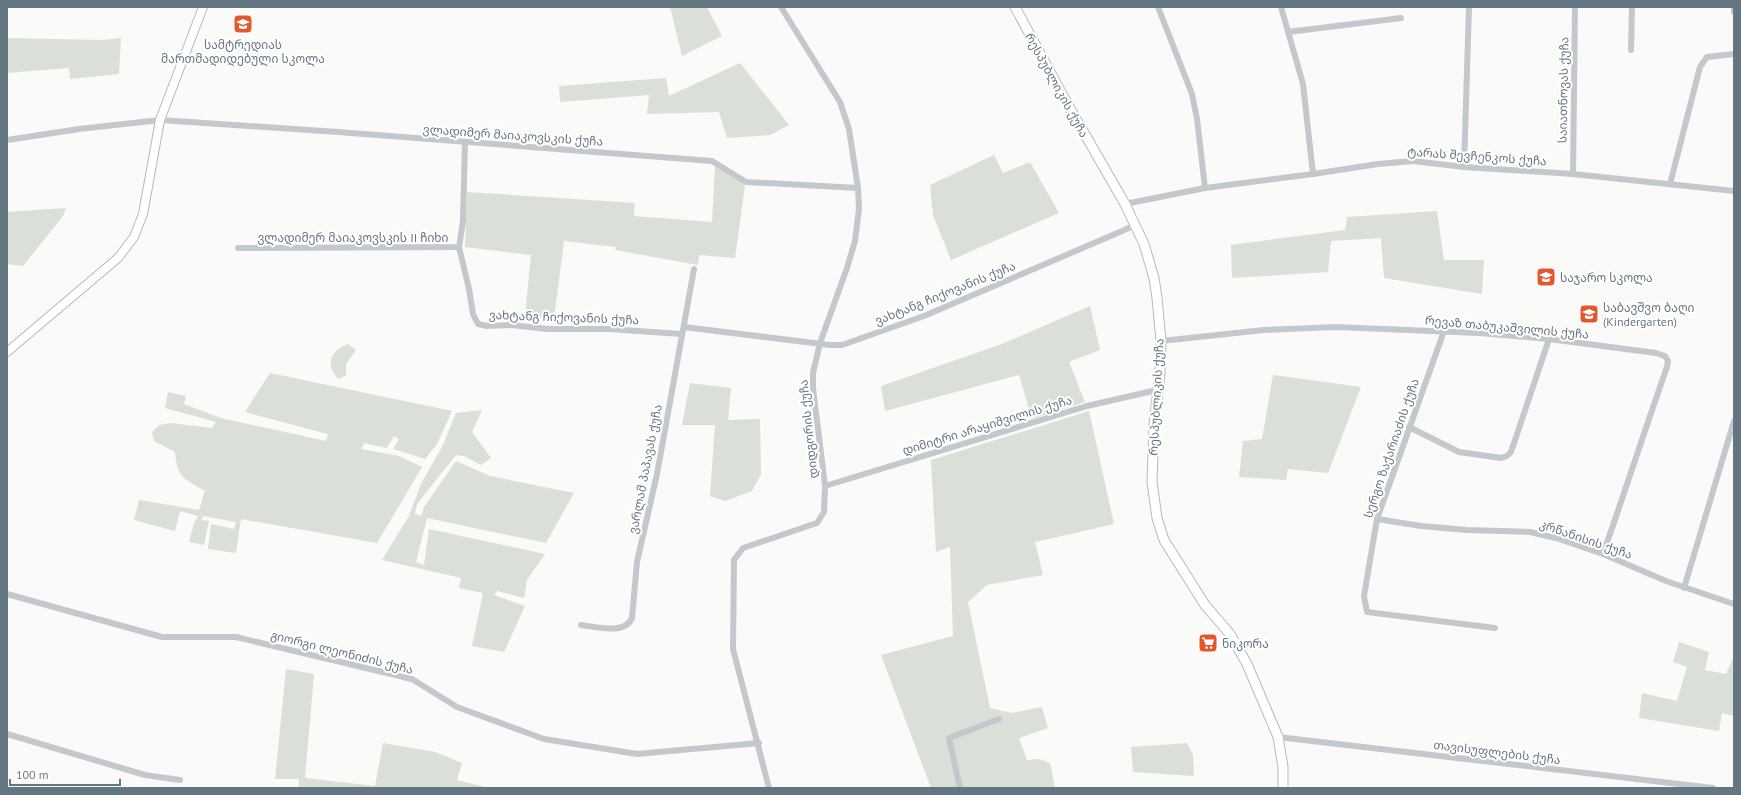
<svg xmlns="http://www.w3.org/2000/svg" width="1741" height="795" font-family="'PT Sans','Noto Sans Georgian',sans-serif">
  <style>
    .green { fill: #dadfd7 }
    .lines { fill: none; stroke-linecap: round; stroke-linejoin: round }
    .secondary-casing { stroke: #b3babf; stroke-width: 10 }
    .primary-casing { stroke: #b5babe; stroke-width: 11 }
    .street { stroke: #c3c8cc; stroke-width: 6 }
    .secondary { stroke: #fff; stroke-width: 8 }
    .primary { stroke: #fff; stroke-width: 9 }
    .labels { text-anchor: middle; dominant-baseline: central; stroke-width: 4; stroke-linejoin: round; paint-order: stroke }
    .poi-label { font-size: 12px; fill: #657683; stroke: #fff; text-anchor: start }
    .street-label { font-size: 12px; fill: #657683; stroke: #fff }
  </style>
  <rect width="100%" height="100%" fill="#fafaf8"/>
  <g class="green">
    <path d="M670,7H707L722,36L682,56Z"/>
    <path d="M7,38L103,40L121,38L119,74L70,79L69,68L7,73Z"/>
    <path d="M740,63L789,125L770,135L727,138L719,112L647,114L649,95L560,102L559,86L666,78L669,96Z"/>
    <path d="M994,155L1003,173L1030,162L1059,213L951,260L933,215L930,185Z"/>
    <path d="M715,165L745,185L735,258L699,255L698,265L615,250L616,247L564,241L554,319L525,316L531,255L465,247L467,192L635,203L634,216L712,222Z"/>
    <path d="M66,208L63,216L23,266L7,264V212Z"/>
    <path d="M1437,211L1444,260H1484L1482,294L1384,278L1381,238L1331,241L1328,272L1232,278L1231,245L1345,230L1347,217Z"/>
    <path d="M1090,306L1100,350L1069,362L1085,402L1032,419L1019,375L885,411L881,386L1002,344Z"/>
    <path d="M348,344L356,350L346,364V376L338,379C325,363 330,351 348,344Z"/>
    <path d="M270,373L452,411L437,444L425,459L393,449L399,439L394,436L387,448L365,443L361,449L399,456L422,467L377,543L241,519L236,553L208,549L211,524L234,529L236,522L203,516L201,520L209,521L204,545L189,542L194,523L198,516L180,511L175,531L134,520L139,500L199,510L205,491C185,479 177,478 175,452L154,441L152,432L159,425L171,423L212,428L216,422L165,408L168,392L186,396L184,404L221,418L326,441L328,434L245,412Z"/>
    <path d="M1273,375L1361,387L1328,473L1288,469L1286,480L1239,477L1243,441L1262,439Z"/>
    <path d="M690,383L731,388L728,420L760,419L761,474L752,491L725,501L710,496L715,425H682Z"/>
    <path d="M482,410L472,432L491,458L481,465L464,456L456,455L417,504L415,514L421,516L424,507L456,461L490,476L574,493L546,543L427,518L416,562L424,565L429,529L545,554L527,580L524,598L497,591L494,595L525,606L504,652L472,646L483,593L459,588L461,578L382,560L409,516L421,484L442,447L456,413Z"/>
    <path d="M1089,411L1114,524L1035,542L1043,575L987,585L968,602L990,708L1012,713L1042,707L1048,728L1019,738L1027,760L1039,759L1050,763L1055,788H931L881,655L953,636L950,547L936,552L931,460Z"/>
    <path d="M1679,642L1709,652L1705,670L1726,674L1733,658H1734V716L1722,713L1719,731L1639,718L1642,693L1677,701L1687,667L1673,662Z"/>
    <path d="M286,669L314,674L305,778L375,786L383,743L435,752L462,763L457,780L489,788H299V779H275Z"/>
    <path d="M1187,743L1193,755L1194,776L1133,772L1131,747Z"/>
  </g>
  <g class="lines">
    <defs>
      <path id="secondary" d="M7,352L118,258L134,237L143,214L160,120L203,7"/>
      <path id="primary" d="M1015,7L1068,105L1125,204L1144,244L1154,278L1157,298L1161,341L1160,373L1154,424L1152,482L1157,518L1164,540L1205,605L1230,634L1247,664L1278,737L1283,767V788"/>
    </defs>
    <use href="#secondary" class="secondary-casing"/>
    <use href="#primary" class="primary-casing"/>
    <g class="street">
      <path d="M1158,7L1192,94L1197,119L1205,188"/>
      <path d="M1281,7L1303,84L1313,174"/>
      <path d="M1734,7V12"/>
      <path d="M1288,32L1401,18"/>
      <path d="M1631,50L1632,7"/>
      <path d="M7,140L79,129L160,120L338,132L712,161L746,182L858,188"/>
      <path d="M1464,167L1469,7"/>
      <path d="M1573,174L1575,7"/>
      <path d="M1670,184L1700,67L1707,57L1734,54"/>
      <path d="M1125,204L1205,188L1313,174L1378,164L1413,161L1464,167L1573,174L1734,191"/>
      <path d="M459,247L469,289L473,314L478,324L487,326L512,325L547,329H609L681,334"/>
      <path d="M238,248L459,247L463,221L465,142"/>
      <path d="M684,327L830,345H842L924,316L1136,225"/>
      <path d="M1444,331L1377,519L1364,596L1367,612L1495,628"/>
      <path d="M1161,341L1264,330L1336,327L1479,333L1549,339L1656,353L1665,356L1668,361L1667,367C1645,429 1625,492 1603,554"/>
      <path d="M1409,427L1459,452L1501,458L1507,456L1511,452L1549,339"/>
      <path d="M825,486L1087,406L1157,390"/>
      <path d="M1377,519L1421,526L1467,530L1530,532L1556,538L1603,554L1666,581L1734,604"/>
      <path d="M1684,588L1734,421"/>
      <path d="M7,594L162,637H236L412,679L457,707L544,739L637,754L759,743"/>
      <path d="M581,625C596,627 625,635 632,618L637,562L657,474L694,269"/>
      <path d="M7,734L145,775L180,780"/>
      <path d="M1278,737L1713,788"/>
      <path d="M769,788L733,649L734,560L743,548L817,523L824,512L825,486L813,388V373L820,343L847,268L855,241L859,209L858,188L849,129L840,102L781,7"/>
      <path d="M960,788L949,738L999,719"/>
    </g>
    <use href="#secondary" class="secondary"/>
    <use href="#primary" class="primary"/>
  </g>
  <defs>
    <symbol id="school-square" viewBox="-11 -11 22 22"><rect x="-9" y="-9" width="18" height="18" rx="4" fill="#e4572e" stroke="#fff"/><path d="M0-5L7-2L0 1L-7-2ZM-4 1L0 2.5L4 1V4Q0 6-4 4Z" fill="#fff"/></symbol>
    <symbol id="supermarket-square" viewBox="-11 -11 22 22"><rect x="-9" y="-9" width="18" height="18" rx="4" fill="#e4572e" stroke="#fff"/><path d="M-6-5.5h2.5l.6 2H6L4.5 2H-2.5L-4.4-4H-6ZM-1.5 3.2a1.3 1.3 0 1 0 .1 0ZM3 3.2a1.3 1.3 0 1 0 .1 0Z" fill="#fff"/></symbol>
  </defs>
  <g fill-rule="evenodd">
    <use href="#school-square" x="232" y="13" width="22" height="22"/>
    <use href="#school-square" x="1535" y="266" width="22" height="22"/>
    <use href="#school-square" x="1578" y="303" width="22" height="22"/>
    <use href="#supermarket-square" x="1197" y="632" width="22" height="22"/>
  </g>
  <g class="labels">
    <g class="poi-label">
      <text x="243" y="44" text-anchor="middle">სამტრედიას<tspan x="243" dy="14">მართმადიდებული სკოლა</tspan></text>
      <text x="1560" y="277">საჯარო სკოლა</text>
      <text x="1603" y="307">საბავშვო ბაღი<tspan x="1603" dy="14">(Kindergarten)</tspan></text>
      <text x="1222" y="643">ნიკორა</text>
    </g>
    <g class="street-label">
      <text transform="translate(1057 85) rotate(61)">რესპუბლიკის ქუჩა</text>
      <text transform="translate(1563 90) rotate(-89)">საიათნოვას ქუჩა</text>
      <text transform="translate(513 135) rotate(4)">ვლადიმერ მაიაკოვსკის ქუჩა</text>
      <text transform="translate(1477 156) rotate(4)">ტარას შევჩენკოს ქუჩა</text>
      <text x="353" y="237">ვლადიმერ მაიაკოვსკის II ჩიხი</text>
      <text transform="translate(945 293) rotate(-22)">ვახტანგ ჩიქოვანის ქუჩა</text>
      <text transform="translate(564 317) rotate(2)">ვახტანგ ჩიქოვანის ქუჩა</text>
      <text transform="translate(1507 327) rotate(5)">რევაზ თაბუკაშვილის ქუჩა</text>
      <text transform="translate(1156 397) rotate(-87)">რესპუბლიკის ქუჩა</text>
      <text transform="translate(987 425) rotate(-17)">დიმიტრი არაყიშვილის ქუჩა</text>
      <text transform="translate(808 429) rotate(-96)">დიდგორის ქუჩა</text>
      <text transform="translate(1391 448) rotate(-71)">სერგო ზაქარიაძის ქუჩა</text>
      <text transform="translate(645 469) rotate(-79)">ვარლამ პაპავას ქუჩა</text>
      <text transform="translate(1586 539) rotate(19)">კრწანისის ქუჩა</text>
      <text transform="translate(342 652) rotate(14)">გიორგი ლეონიძის ქუჩა</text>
      <text transform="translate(1497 752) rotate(7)">თავისუფლების ქუჩა</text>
    </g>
  </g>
  <rect width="1741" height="795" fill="none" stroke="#657683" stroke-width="16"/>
  <path d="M10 779v6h110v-6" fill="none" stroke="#657683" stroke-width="2"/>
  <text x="16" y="779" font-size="12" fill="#657683" stroke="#ffffff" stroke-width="3" paint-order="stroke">100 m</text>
</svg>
